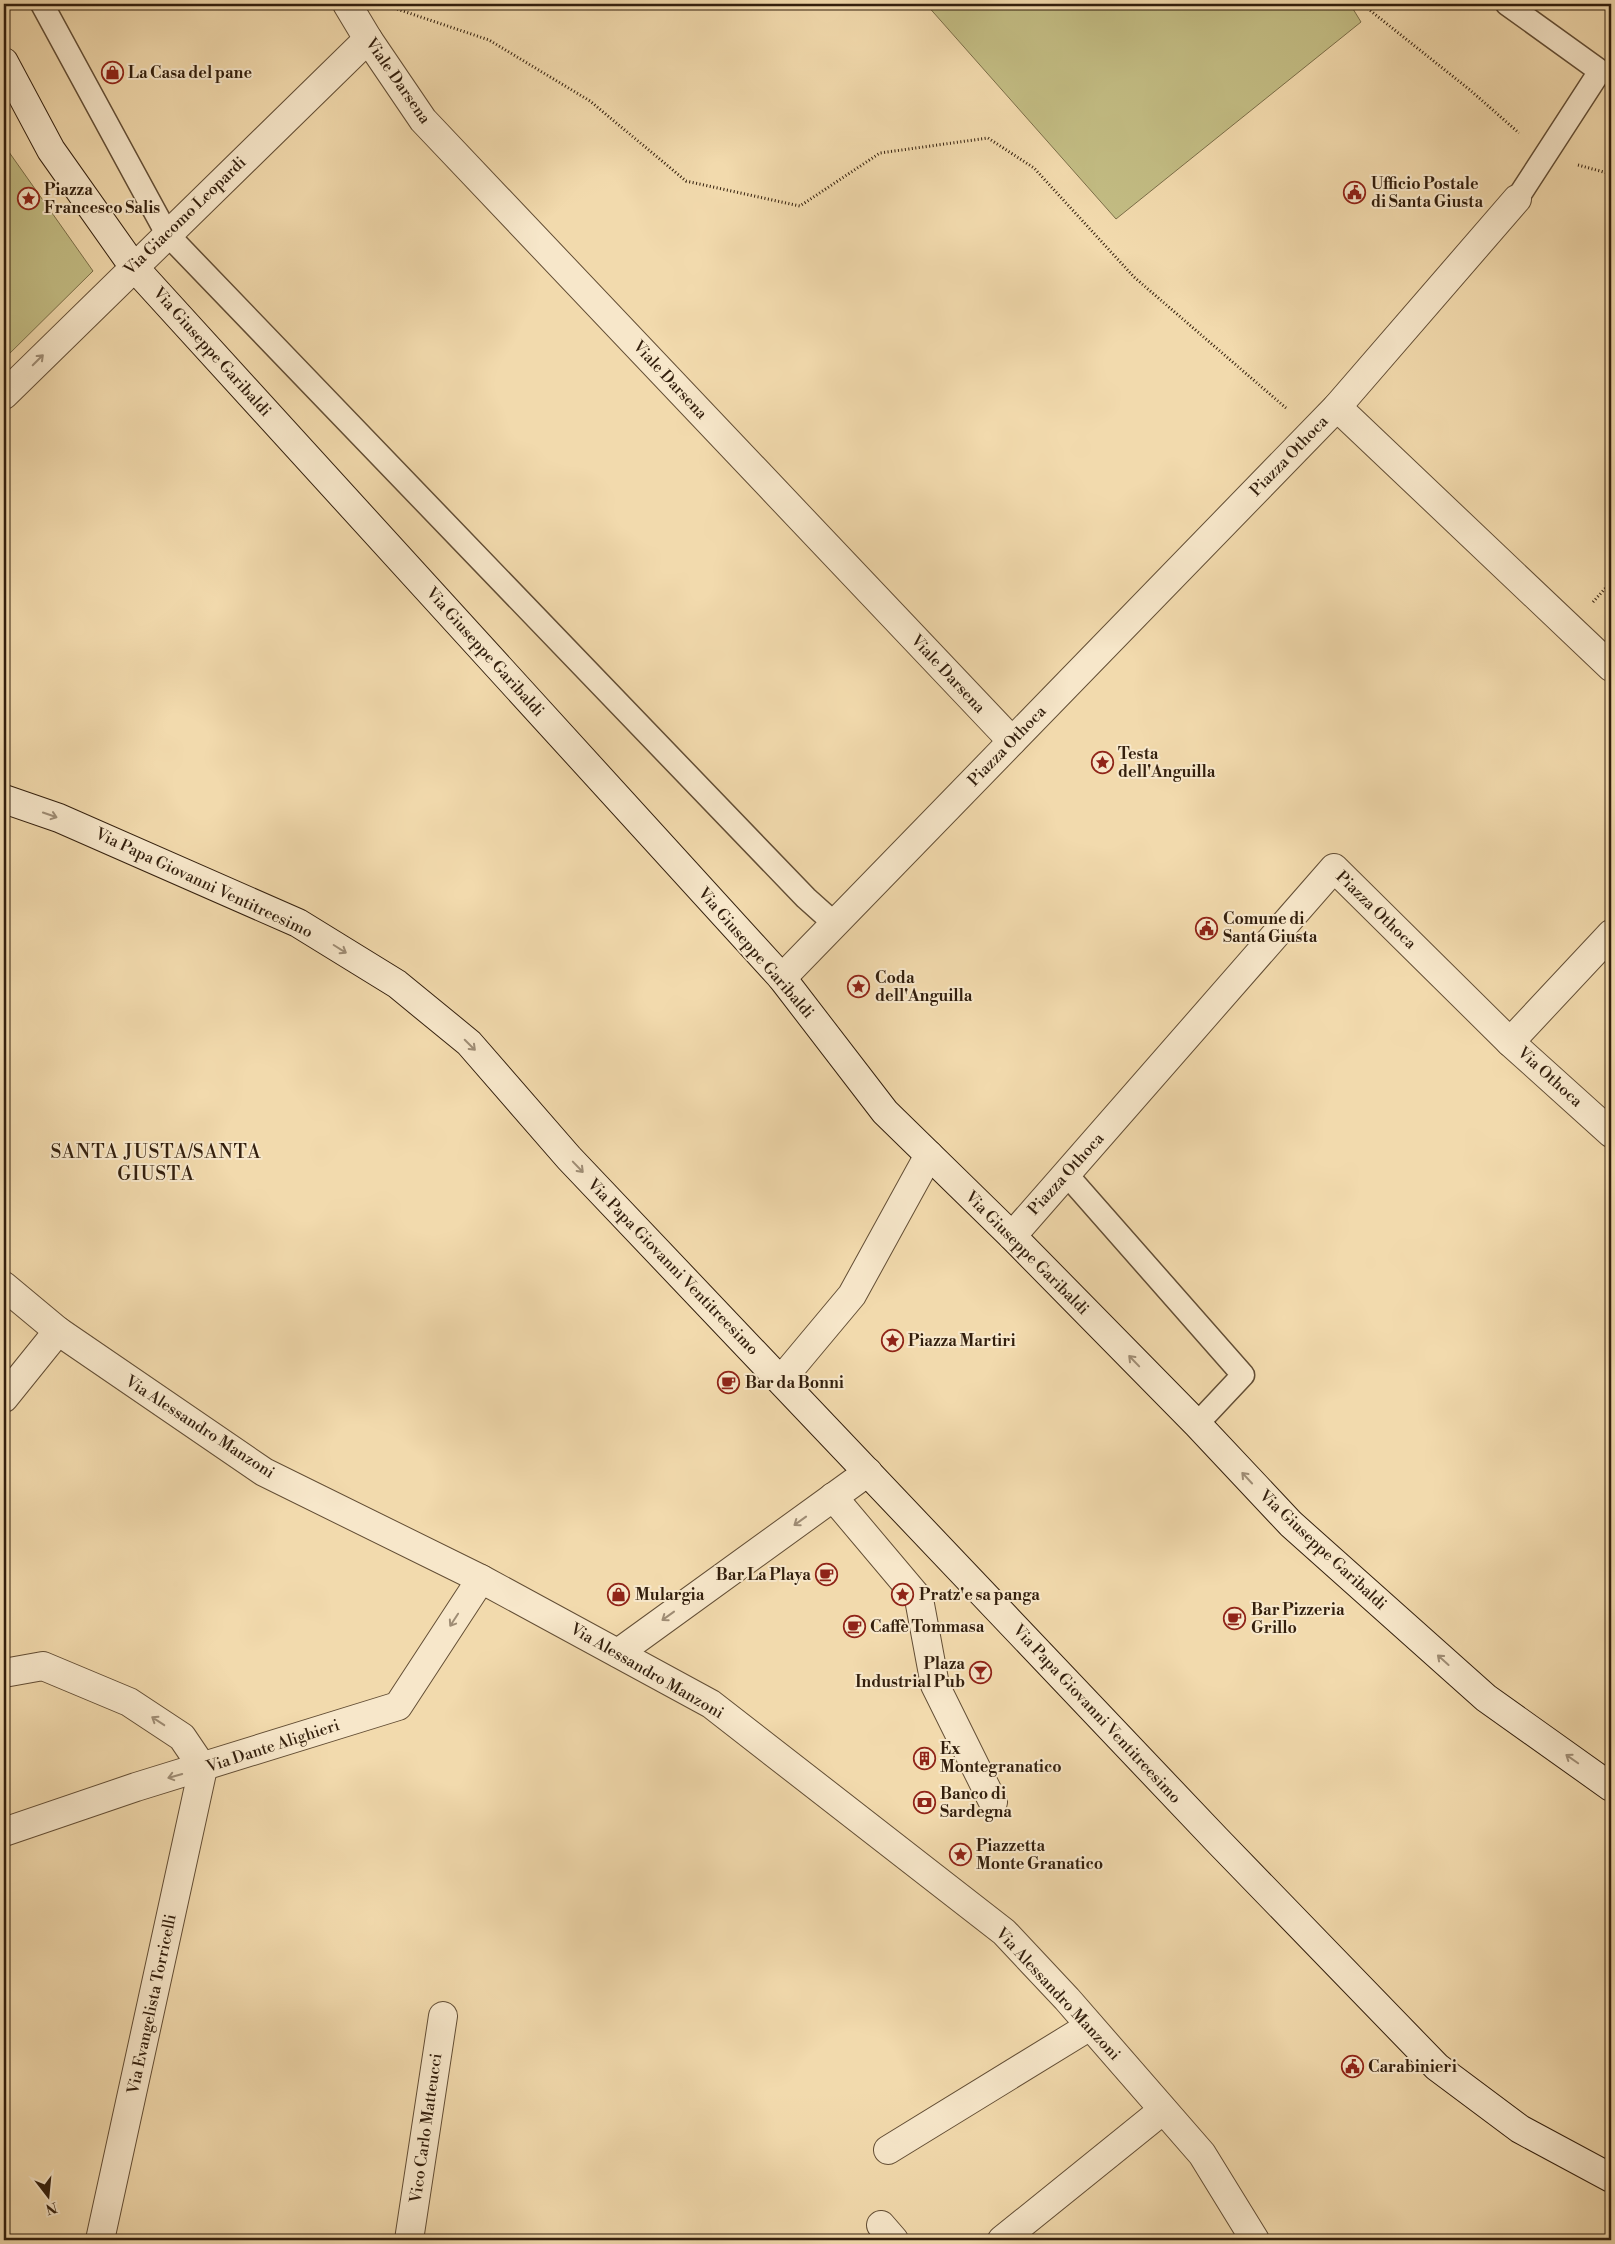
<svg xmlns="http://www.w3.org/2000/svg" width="1615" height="2244" font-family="'Libre Bodoni',serif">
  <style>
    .green { fill: #c3bd84; stroke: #7b6e48 }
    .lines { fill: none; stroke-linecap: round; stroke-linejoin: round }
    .lane-casing { stroke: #634e35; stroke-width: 25 }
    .street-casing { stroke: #634e35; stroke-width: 30 }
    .secondary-casing { stroke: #331f0d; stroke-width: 30 }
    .path { stroke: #331f0d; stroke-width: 3; stroke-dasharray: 1 2.5; stroke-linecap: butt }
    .lane { stroke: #f7e7ca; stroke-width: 22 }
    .street { stroke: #f7e7ca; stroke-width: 28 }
    .secondary { stroke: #f7e7ca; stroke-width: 28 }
    .oneway { stroke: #9f8d75 }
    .labels { text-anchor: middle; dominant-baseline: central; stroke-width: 4; stroke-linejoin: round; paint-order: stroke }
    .poi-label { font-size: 16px; font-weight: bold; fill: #331f0d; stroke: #f7e7ca; text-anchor: start }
    .street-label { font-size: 16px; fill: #331f0d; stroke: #f7e7ca }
    .quarter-label { font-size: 19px; letter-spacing: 1px; fill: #331f0d; stroke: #f7e7ca }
  </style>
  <rect width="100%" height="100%" fill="#f2daad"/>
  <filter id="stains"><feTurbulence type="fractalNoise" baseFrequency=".004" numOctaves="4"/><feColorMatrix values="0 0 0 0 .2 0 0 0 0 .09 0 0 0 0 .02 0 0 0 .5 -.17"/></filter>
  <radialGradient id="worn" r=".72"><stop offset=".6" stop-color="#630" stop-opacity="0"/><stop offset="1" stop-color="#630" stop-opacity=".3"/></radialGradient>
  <g class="green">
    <path d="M926,4H1350L1361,22L1116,219Z"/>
    <path d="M4,145L93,271L4,359Z"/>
  </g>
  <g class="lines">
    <defs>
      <g id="lane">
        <path d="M42,4L167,234L806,898L835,924"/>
        <path d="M1507,4L1600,71L1517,199"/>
        <path d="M1067,1175L1243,1375L1197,1424"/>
      </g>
      <g id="street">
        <path d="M347,4L368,39L423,120L1012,741"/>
        <path d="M4,395L368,39"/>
        <path d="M1337,407L1611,667"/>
        <path d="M782,978L1337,407L1517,199"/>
        <path d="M1510,1042L1611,1133"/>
        <path d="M1012,1236L1334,868L1510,1042L1611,934"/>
        <path d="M4,1286L58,1331L264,1472L481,1579L711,1704L1004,1932L1067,1999L1202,2154L1255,2240"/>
        <path d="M781,1380L852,1295L929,1155"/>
        <path d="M4,1398L58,1331"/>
        <path d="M833,1497L919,1599L935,1685L993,1802"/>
        <path d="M618,1653L868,1472"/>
        <path d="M4,1673L43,1666L129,1702L182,1737L203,1768L100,2240"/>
        <path d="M4,1832L136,1787L398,1706L481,1579"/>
        <path d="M888,2150L1090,2026"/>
        <path d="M881,2225L894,2240"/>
        <path d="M409,2240L443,2016"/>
        <path d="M1002,2240L1163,2110"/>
      </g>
      <g id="secondary">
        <path d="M4,62L51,150L133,266L782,978L885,1112L1012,1236L1197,1424L1291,1524L1486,1698L1611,1787"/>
        <path d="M4,799L59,818L298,923L397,984L469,1043L569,1158L1216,1839L1437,2067L1520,2129L1611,2178"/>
      </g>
    </defs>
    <use href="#lane" class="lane-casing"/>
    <use href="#street" class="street-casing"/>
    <use href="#secondary" class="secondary-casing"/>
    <g class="path">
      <path d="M1362,4L1470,90L1519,133"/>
      <path d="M394,8L489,40L590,101L686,181L800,206L880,153L988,138L1034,168L1134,277L1286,408"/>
      <path d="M1578,165L1611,174"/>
      <path d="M1593,602L1611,582"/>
    </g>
    <use href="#lane" class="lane"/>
    <use href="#street" class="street"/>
    <use href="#secondary" class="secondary"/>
  </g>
  <defs><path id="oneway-shaft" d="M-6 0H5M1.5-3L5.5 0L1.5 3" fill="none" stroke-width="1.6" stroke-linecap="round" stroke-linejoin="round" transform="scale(1.25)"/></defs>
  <g class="oneway">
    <use href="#oneway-shaft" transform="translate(38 360) rotate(-45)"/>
    <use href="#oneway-shaft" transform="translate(50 815) rotate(19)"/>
    <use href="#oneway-shaft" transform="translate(340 949) rotate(32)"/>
    <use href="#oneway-shaft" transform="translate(470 1045) rotate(45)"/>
    <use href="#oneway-shaft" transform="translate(578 1167) rotate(46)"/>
    <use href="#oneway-shaft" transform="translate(1134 1361) rotate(-134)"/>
    <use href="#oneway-shaft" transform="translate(1247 1478) rotate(-133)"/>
    <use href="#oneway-shaft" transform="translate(800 1521) rotate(144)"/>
    <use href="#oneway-shaft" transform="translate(668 1616) rotate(144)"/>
    <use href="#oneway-shaft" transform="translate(454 1620) rotate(123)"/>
    <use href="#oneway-shaft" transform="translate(1443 1660) rotate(-138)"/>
    <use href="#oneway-shaft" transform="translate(158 1721) rotate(-147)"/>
    <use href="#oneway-shaft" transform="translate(1572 1759) rotate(-145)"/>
    <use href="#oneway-shaft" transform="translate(175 1776) rotate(164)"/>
  </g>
  <defs>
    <symbol id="shop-ring" viewBox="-11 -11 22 22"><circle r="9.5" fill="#f7e7ca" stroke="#8f2418" stroke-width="1.5"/><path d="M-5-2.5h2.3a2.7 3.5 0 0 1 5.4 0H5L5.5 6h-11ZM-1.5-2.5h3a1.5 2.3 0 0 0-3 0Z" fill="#8f2418"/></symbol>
    <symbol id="civic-ring" viewBox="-11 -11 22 22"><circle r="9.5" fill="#f7e7ca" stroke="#8f2418" stroke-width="1.5"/><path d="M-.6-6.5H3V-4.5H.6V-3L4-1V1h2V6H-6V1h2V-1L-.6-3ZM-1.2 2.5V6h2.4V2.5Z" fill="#8f2418"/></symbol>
    <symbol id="sight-ring" viewBox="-11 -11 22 22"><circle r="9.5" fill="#f7e7ca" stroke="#8f2418" stroke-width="1.5"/><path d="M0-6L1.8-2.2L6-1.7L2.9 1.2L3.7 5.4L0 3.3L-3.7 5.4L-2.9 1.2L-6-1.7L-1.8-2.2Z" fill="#8f2418"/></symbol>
    <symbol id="cafe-ring" viewBox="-11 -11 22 22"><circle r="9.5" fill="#f7e7ca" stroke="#8f2418" stroke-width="1.5"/><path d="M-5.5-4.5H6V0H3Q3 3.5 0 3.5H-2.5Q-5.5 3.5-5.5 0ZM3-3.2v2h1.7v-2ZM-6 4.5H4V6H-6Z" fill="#8f2418"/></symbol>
    <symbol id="bar-ring" viewBox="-11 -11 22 22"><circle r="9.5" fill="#f7e7ca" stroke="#8f2418" stroke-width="1.5"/><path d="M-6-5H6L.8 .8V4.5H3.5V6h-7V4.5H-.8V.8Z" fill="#8f2418"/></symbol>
    <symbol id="building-ring" viewBox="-11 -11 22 22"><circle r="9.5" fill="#f7e7ca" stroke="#8f2418" stroke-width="1.5"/><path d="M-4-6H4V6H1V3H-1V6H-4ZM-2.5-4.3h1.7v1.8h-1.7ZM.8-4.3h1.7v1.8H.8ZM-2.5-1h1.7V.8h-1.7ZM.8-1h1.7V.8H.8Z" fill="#8f2418"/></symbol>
    <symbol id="bank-ring" viewBox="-11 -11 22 22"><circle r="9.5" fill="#f7e7ca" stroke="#8f2418" stroke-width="1.5"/><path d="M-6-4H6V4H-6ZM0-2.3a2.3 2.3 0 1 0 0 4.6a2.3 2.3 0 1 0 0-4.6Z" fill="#8f2418"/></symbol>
  </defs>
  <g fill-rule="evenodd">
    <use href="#shop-ring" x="100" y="60" width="25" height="25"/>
    <use href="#civic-ring" x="1342" y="180" width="25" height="25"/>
    <use href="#sight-ring" x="16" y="186" width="25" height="25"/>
    <use href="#sight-ring" x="1090" y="750" width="25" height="25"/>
    <use href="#civic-ring" x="1194" y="916" width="25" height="25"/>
    <use href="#sight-ring" x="846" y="974" width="25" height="25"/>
    <use href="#sight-ring" x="880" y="1328" width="25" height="25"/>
    <use href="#cafe-ring" x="716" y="1370" width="25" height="25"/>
    <use href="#cafe-ring" x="814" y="1562" width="25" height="25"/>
    <use href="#shop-ring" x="606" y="1582" width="25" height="25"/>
    <use href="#sight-ring" x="890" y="1582" width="25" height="25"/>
    <use href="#cafe-ring" x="1222" y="1606" width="25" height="25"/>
    <use href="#cafe-ring" x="842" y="1614" width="25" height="25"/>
    <use href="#bar-ring" x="968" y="1660" width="25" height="25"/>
    <use href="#building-ring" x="912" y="1746" width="25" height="25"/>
    <use href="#bank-ring" x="912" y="1790" width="25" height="25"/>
    <use href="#sight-ring" x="948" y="1842" width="25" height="25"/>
    <use href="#civic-ring" x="1340" y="2054" width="25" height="25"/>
  </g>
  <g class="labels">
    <g class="poi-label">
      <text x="128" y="73">La Casa del pane</text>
      <text x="1371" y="184">Ufficio Postale<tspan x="1371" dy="18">di Santa Giusta</tspan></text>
      <text x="44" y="190">Piazza<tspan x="44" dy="18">Francesco Salis</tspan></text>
      <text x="1118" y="754">Testa<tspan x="1118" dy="18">dell'Anguilla</tspan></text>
      <text x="1223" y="919">Comune di<tspan x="1223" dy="18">Santa Giusta</tspan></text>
      <text x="875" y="978">Coda<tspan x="875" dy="18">dell'Anguilla</tspan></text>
      <text x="908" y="1341">Piazza Martiri</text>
      <text x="745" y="1383">Bar da Bonni</text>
      <text x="811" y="1575" text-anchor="end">Bar La Playa</text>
      <text x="635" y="1595">Mulargia</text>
      <text x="919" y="1595">Pratz'e sa panga</text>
      <text x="1251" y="1610">Bar Pizzeria<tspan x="1251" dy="18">Grillo</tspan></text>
      <text x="870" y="1627">Caffè Tommasa</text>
      <text x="965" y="1664" text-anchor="end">Plaza<tspan x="965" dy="18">Industrial Pub</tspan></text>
      <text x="940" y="1749">Ex<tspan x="940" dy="18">Montegranatico</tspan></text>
      <text x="940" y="1794">Banco di<tspan x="940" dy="18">Sardegna</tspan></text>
      <text x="976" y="1846">Piazzetta<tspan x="976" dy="18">Monte Granatico</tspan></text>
      <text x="1368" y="2067">Carabinieri</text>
    </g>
    <g class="street-label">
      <text transform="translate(398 81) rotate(55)">Viale Darsena</text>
      <text transform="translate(185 216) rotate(-44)">Via Giacomo Leopardi</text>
      <text transform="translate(212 352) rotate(48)">Via Giuseppe Garibaldi</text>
      <text transform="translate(670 380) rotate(47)">Viale Darsena</text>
      <text transform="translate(1289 456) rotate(-46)">Piazza Othoca</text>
      <text transform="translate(485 652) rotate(48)">Via Giuseppe Garibaldi</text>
      <text transform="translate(948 674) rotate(47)">Viale Darsena</text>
      <text transform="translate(1007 746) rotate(-46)">Piazza Othoca</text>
      <text transform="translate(204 883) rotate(25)">Via Papa Giovanni Ventitreesimo</text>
      <text transform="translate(1376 910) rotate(44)">Piazza Othoca</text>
      <text transform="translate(756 953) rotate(49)">Via Giuseppe Garibaldi</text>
      <text transform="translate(1550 1077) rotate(42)">Via Othoca</text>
      <text transform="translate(1066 1174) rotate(-48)">Piazza Othoca</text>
      <text transform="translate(1027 1253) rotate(45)">Via Giuseppe Garibaldi</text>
      <text transform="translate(673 1267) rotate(46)">Via Papa Giovanni Ventitreesimo</text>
      <text transform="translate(200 1427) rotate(33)">Via Alessandro Manzoni</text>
      <text transform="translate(1323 1550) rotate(43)">Via Giuseppe Garibaldi</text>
      <text transform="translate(647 1671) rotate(30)">Via Alessandro Manzoni</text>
      <text transform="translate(1097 1714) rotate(47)">Via Papa Giovanni Ventitreesimo</text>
      <text transform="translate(273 1746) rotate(-18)">Via Dante Alighieri</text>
      <text transform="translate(1058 1994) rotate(47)">Via Alessandro Manzoni</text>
      <text transform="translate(152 2004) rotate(-78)">Via Evangelista Torricelli</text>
      <text transform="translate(426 2128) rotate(-82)">Vico Carlo Matteucci</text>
    </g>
    <g class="quarter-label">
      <text x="156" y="1152">SANTA JUSTA/SANTA<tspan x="156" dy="22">GIUSTA</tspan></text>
    </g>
  </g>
  <rect width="1615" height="2244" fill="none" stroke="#f2daad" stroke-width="20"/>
  <rect x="5" y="5" width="1605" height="2234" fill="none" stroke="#331f0d" stroke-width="2.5"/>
  <rect x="10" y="10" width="1595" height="2224" fill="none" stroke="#331f0d"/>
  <g transform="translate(48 2196) rotate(164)" stroke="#f7e7ca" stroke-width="4" paint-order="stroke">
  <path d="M0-4L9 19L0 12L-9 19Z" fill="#331f0d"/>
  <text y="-8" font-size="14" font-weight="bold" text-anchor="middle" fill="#331f0d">N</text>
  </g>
  <rect width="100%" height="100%" filter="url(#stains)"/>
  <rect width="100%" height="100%" fill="url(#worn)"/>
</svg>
